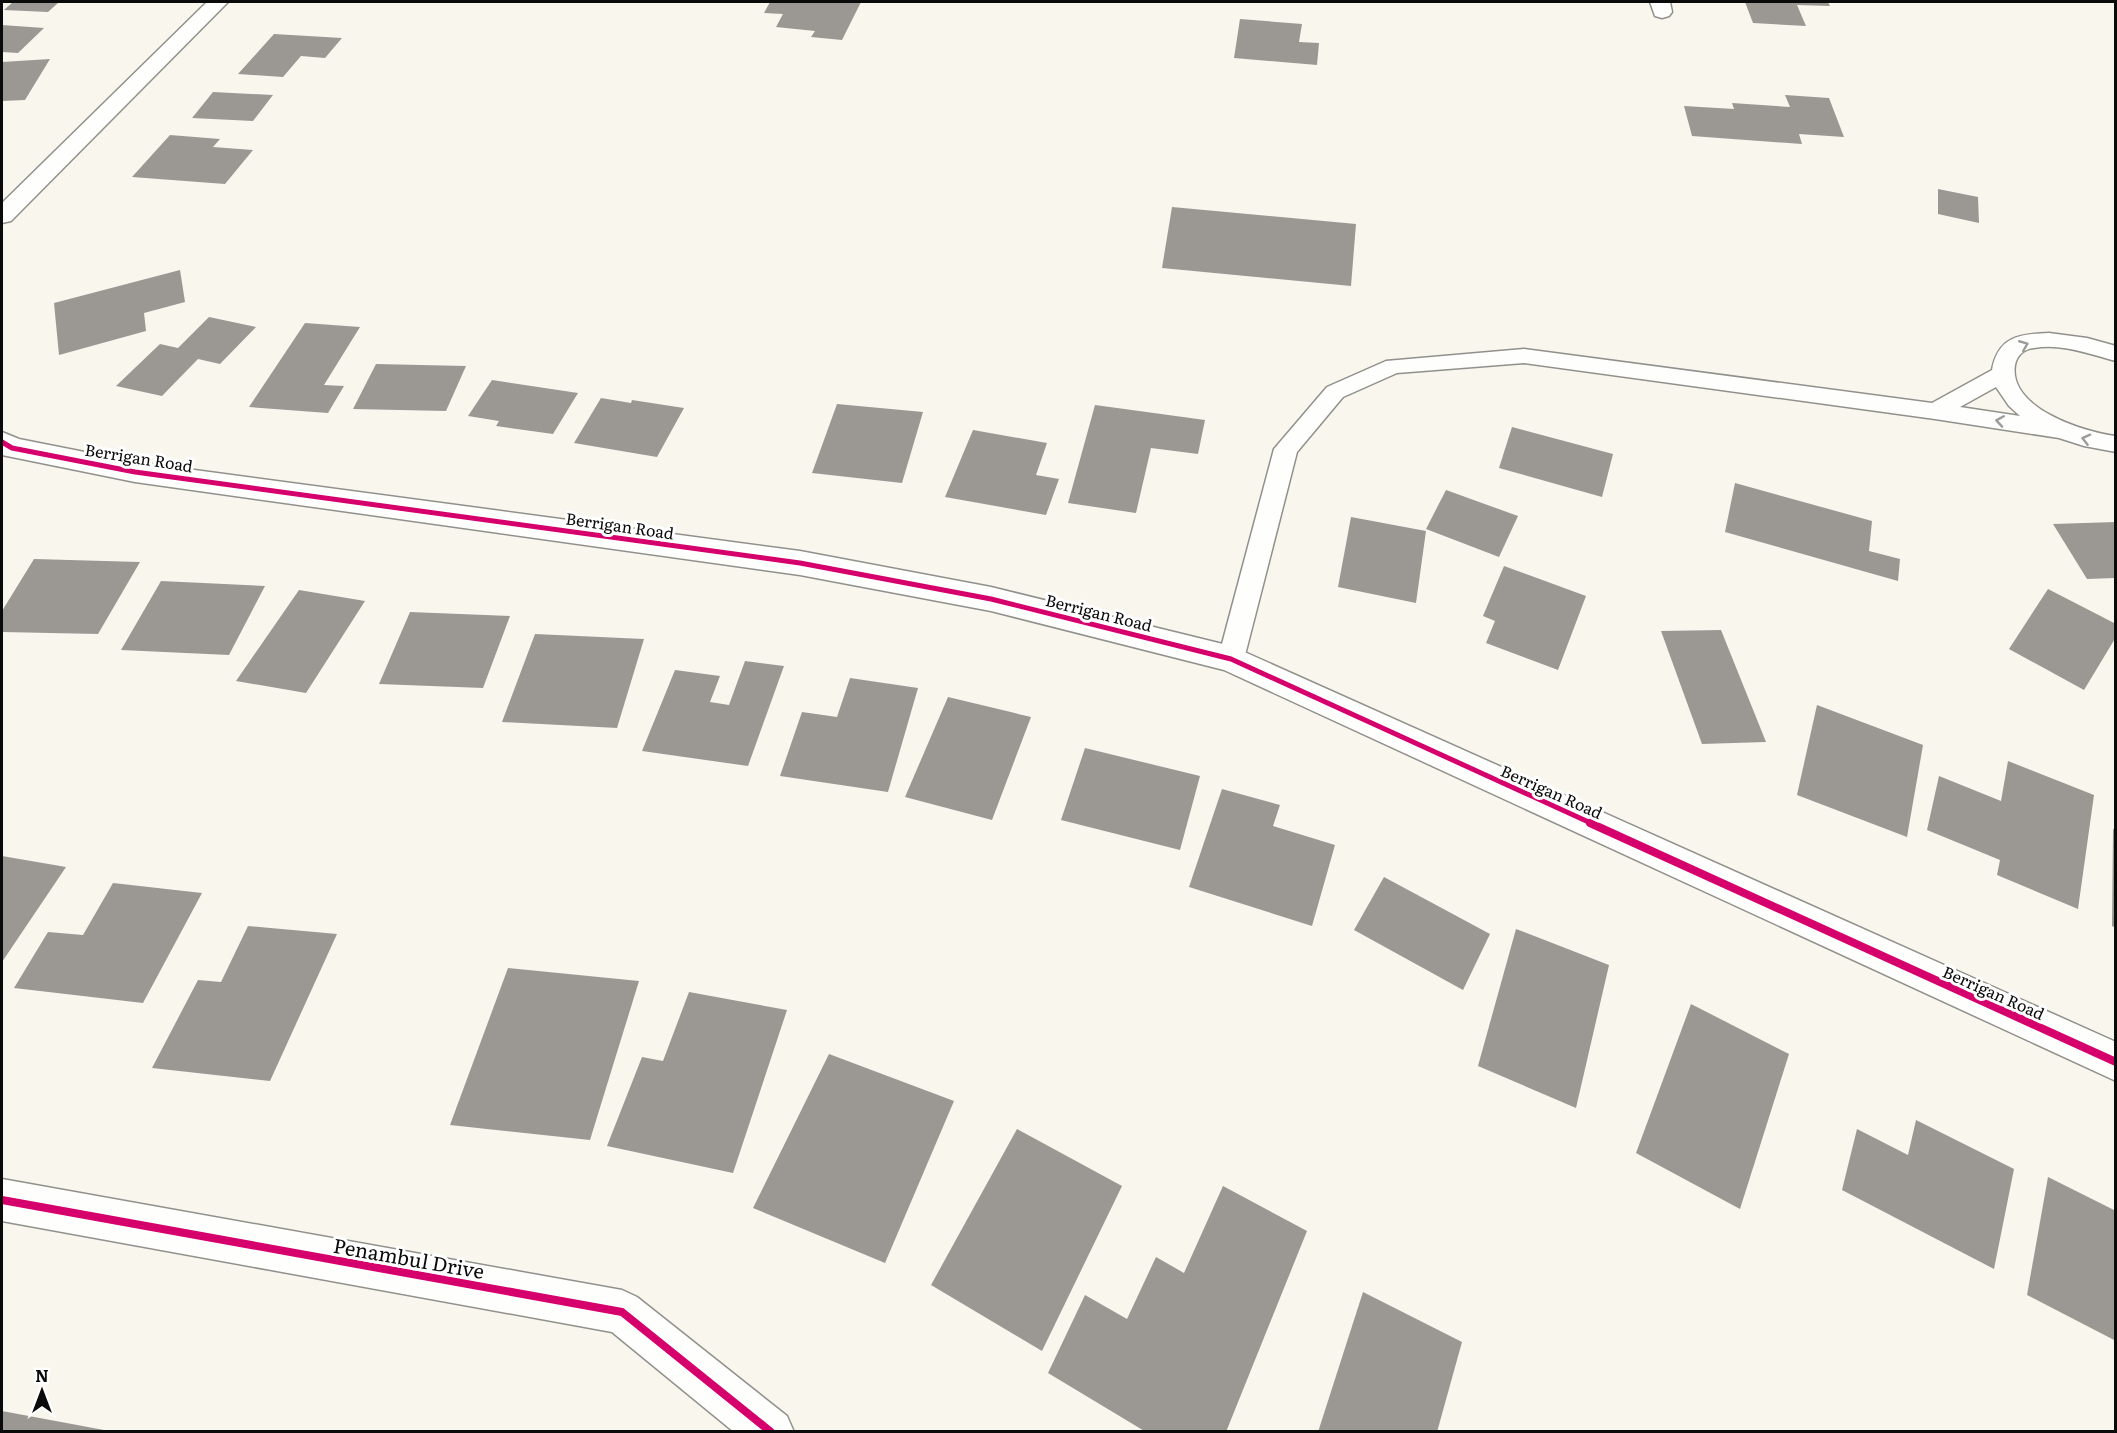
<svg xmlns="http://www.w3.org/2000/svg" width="2117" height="1433" font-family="Literata,serif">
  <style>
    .building { fill: #9b9894 }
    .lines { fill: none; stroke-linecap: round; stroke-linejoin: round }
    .service-casing { stroke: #92908c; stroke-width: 3 }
    .minor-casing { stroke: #92908c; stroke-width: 3 }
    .tertiary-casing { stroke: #92908c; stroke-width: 3 }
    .service { fill: #fefefc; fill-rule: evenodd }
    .minor { fill: #fefefc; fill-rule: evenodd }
    .tertiary { fill: #fefefc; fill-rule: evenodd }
    .cycleway-far1-casing { stroke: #fff; stroke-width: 9 }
    .cycleway-casing { stroke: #fff; stroke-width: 11 }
    .cycleway-far1 { stroke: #d6006c; stroke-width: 5 }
    .cycleway { stroke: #d6006c; stroke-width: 8 }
    .oneway { stroke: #9c9c9b }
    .labels { text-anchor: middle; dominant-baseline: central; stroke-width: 6; stroke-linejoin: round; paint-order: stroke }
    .street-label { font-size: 16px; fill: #0a0a0a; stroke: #fff }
    .near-street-label { font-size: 20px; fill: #0a0a0a; stroke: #fff }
  </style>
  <rect width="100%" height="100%" fill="#f9f6ed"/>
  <g class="building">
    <path d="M13,2H59L48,12L4,10Z"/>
    <path d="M770,2H861L842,40L811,37L815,31L776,27L783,14L764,13Z"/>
    <path d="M1745,2H1828L1830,6L1797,5L1806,26L1753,23Z"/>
    <path d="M1240,19L1302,24L1299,42L1319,43L1317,65L1234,58Z"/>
    <path d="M2,25L44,28L18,53L2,52Z"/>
    <path d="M274,34L342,38L325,58L301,56L283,77L238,74Z"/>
    <path d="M50,59L25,100L2,101V62Z"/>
    <path d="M213,92L273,95L253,121L192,118Z"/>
    <path d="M1785,95L1829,98L1844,137L1799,134L1802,144L1692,136L1684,106L1734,109L1732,103L1790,107Z"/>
    <path d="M170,135L220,139L213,147L253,150L225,184L132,177Z"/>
    <path d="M1938,189L1978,197L1979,223L1938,214Z"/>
    <path d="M1172,207L1356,224L1351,286L1162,268Z"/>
    <path d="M180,270L185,302L144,313L146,331L59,355L54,303Z"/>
    <path d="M209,317L256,327L220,364L198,359L162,396L116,386L160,344L178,348Z"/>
    <path d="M305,323L360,327L324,385L344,386L328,413L249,407Z"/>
    <path d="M376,364L466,366L446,411L353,409Z"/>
    <path d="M492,380L578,393L553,434L496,426L499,421L468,416Z"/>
    <path d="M601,398L631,403L632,400L684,408L657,457L574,443Z"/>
    <path d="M837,404L923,412L902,483L812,473Z"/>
    <path d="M1095,405L1205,420L1198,454L1151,448L1136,513L1068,503Z"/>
    <path d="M1512,427L1613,454L1602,497L1499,468Z"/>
    <path d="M973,430L1047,443L1036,475L1059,479L1046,515L945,497Z"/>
    <path d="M1735,483L1872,521L1869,551L1900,559L1898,581L1725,532Z"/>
    <path d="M1446,490L1518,516L1499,557L1426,529Z"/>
    <path d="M1351,517L1426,531L1416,603L1338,587Z"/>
    <path d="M2116,522V578L2087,579L2053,524Z"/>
    <path d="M34,559L140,562L98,634L2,632V611Z"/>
    <path d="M1504,566L1586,596L1558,670L1486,643L1495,621L1483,616Z"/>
    <path d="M161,581L265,586L229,655L121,650Z"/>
    <path d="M2048,589L2116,624V637L2084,690L2009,649Z"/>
    <path d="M299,590L365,601L306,693L236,681Z"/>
    <path d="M410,612L510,616L483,688L379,684Z"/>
    <path d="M1721,630L1766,742L1702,744L1661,631Z"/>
    <path d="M535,634L644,639L617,728L502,722Z"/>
    <path d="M745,661L784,666L748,766L642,751L675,670L720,676L710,702L729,705Z"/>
    <path d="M850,678L918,688L888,792L780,776L802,712L837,717Z"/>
    <path d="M948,697L1031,717L992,820L905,797Z"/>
    <path d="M1817,705L1923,745L1907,837L1797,795Z"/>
    <path d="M1085,748L1200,776L1180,850L1061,820Z"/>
    <path d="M2008,761L2094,795L2078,909L1997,875L2000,860L1927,830L1939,776L2001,801Z"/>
    <path d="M1222,789L1280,805L1273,826L1335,845L1312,926L1189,887Z"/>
    <path d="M2113,829L2116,830V928L2112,926Z"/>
    <path d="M2,856L66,867L2,962Z"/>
    <path d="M1384,877L1490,934L1463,990L1354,930Z"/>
    <path d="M113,883L202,893L143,1003L14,988L48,932L83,935Z"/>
    <path d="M248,926L337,934L270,1081L152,1068L198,980L221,982Z"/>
    <path d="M1516,929L1609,965L1576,1108L1478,1066Z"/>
    <path d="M508,968L639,981L590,1140L450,1125Z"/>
    <path d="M689,992L787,1010L733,1173L607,1146L642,1057L663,1061Z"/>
    <path d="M1691,1004L1789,1054L1740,1209L1636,1153Z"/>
    <path d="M829,1054L954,1101L885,1263L753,1208Z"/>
    <path d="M1916,1120L2014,1169L1994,1269L1842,1190L1857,1129L1908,1155Z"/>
    <path d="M1017,1129L1122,1186L1042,1351L931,1285Z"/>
    <path d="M2048,1177L2116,1211V1341L2027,1295Z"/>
    <path d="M1223,1186L1307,1231L1226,1432H1146L1048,1373L1085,1295L1127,1319L1156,1257L1184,1273Z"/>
    <path d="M1363,1292L1462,1342L1437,1432H1318Z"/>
    <path d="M2,1411L104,1430V1432H2Z"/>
  </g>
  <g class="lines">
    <defs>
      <path id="service" d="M2049,333L2087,338L2116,346V361C2089,354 2062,343 2034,348C2024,349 2017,355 2015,365C2008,408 2083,432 2116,436V452L2084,446L2059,438L1935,419L1524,363L1397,373L1343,397L1297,452L1244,659L1240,666L1231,670L1222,666L1218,659L1274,449L1327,387L1386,361L1524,349L1932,403L1992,370C1998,337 2019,334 2049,333ZM1996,387L2009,406L2020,416L1960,407Z"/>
      <g id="minor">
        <path d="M1650,2H1670L1672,12L1669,16L1662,18L1655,16Z"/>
        <path d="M2,1179L622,1290L637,1297L787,1416L794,1432H734L612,1332L2,1221Z"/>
      </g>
      <g id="tertiary">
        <path d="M207,2H228L11,221L2,223V203Z"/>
        <path d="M2,432L19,439L135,462L800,551L991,587L1231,646L2116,1042V1081L1224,670L991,611L800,575L135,482L2,455Z"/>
      </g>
    </defs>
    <use href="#service" class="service-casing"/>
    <use href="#minor" class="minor-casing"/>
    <use href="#tertiary" class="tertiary-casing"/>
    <use href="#service" class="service"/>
    <use href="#minor" class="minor"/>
    <use href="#tertiary" class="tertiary"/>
    <defs>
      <path id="cycleway-far1" d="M2,442L12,448L135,472L800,563L991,599L1231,659L1593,824"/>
      <g id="cycleway">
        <path d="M1590,823L2116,1062"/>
        <path d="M2,1200L622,1312L771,1432"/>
      </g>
    </defs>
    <use href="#cycleway-far1" class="cycleway-far1-casing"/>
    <use href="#cycleway" class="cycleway-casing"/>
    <use href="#cycleway-far1" class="cycleway-far1"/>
    <use href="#cycleway" class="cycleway"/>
  </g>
  <defs><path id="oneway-chevron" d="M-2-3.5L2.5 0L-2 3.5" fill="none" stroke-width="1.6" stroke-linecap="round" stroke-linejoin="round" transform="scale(1.5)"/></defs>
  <g class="oneway">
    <use href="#oneway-chevron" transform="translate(2024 345) rotate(-22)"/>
    <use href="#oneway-chevron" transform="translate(2000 421) rotate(-171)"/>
    <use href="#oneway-chevron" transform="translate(2086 439) rotate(-166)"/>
  </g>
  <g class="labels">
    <g class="street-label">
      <text transform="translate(139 457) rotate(9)">Berrigan Road</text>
      <text transform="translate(620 525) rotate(8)">Berrigan Road</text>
      <text transform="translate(1099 612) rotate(14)">Berrigan Road</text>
      <text transform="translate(1552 791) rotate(24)">Berrigan Road</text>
      <text transform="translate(1994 992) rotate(24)">Berrigan Road</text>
    </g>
    <g class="near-street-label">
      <text transform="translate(409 1257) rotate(10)">Penambul Drive</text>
    </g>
  </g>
  <rect width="2117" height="1433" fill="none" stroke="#0a0a0a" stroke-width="6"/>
  <g transform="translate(42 1391)" stroke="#ffffff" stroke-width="4.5" paint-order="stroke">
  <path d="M0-4.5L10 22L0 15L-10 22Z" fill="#0a0a0a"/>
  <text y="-9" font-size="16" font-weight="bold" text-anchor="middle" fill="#0a0a0a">N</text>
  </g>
</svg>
